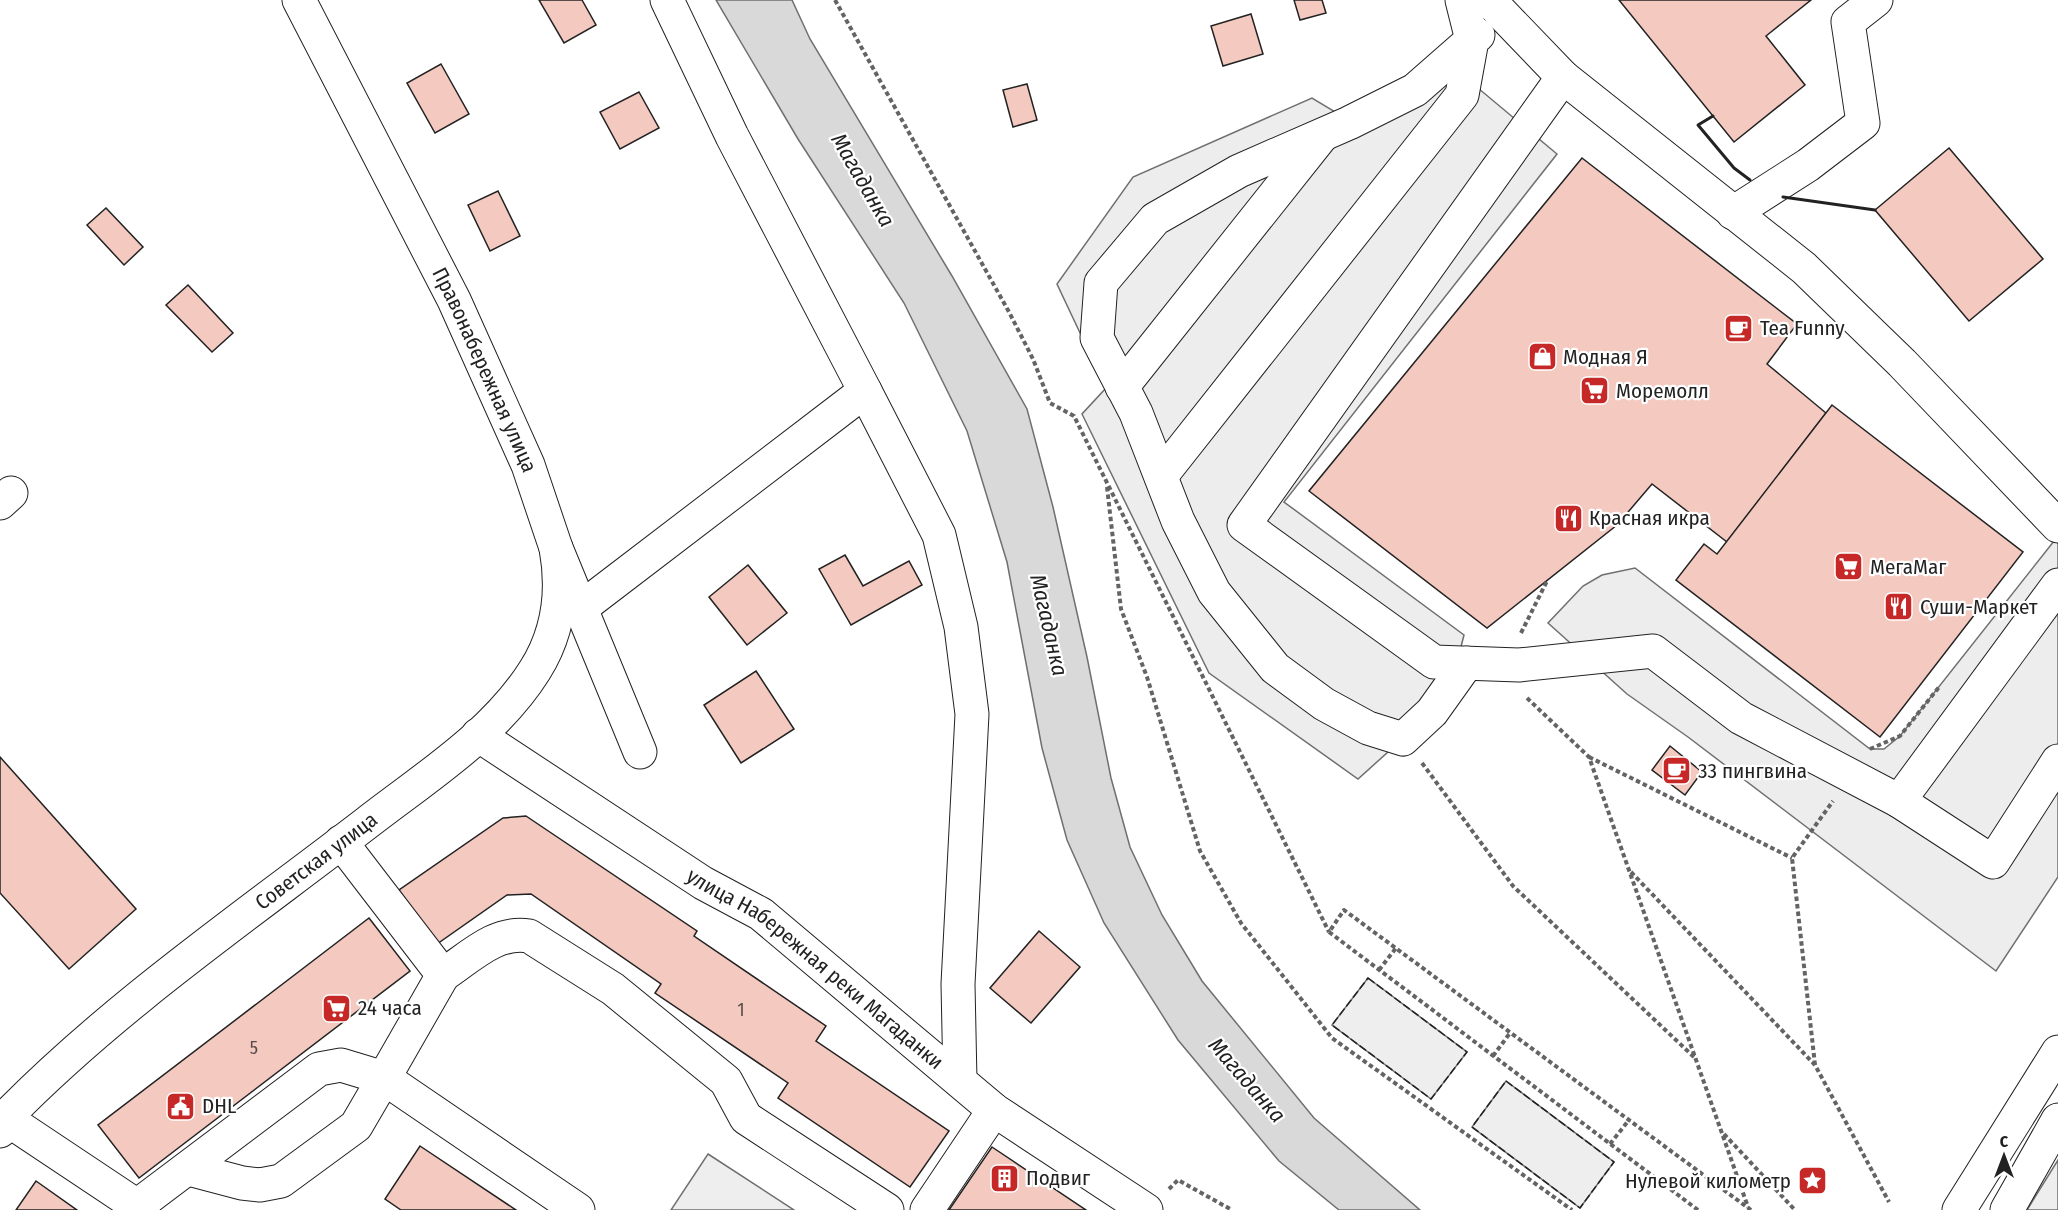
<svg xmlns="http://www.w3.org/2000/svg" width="2058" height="1210" font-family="'Fira Sans Condensed',sans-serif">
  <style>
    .green { fill: #eee; stroke: #6f6f6f; stroke-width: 1.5 }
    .parking { fill: #ededed; stroke: #6f6f6f; stroke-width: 1.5 }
    .water { fill: #d9d9d9; stroke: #6f6f6f; stroke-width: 1.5 }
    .building { fill: #f3c9c0; stroke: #222; stroke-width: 1.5 }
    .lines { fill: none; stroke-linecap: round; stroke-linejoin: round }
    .minor-casing { stroke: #222; stroke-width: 35 }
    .major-casing { stroke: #222; stroke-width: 35 }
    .path { stroke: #646464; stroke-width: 4; stroke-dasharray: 4.5 3; stroke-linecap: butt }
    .minor { stroke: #fff; stroke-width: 33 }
    .major { stroke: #fff; stroke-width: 33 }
    .fence { stroke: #222; stroke-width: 1.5; stroke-dasharray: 8 3; stroke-linecap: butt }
    .wall { stroke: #222; stroke-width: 3 }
    .labels { text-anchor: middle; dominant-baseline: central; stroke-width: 4.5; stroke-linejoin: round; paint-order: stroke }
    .number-label { font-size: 18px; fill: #564c4a }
    .poi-label { font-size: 21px; fill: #222; stroke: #fff; text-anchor: start }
    .street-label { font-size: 21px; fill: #222; stroke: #fff }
    .water-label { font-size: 22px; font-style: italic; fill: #222; stroke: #fff }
  </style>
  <rect width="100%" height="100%" fill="#fff"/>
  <g class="green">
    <path d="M1368,978L1467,1052L1431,1099L1332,1025Z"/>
    <path d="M1506,1081L1614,1162L1580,1208L1472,1127Z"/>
    <path d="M708,1154L794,1210H671Z"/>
    <path d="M2058,1160V1210H2027Z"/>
  </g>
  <g class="parking">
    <path d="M1442,58L1557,154L1284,502L1464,635L1448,698L1358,779L1209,673L1082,414L1106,388L1057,284L1133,177L1312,98L1335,112Z"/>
    <path d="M2058,536V877L1996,971L1688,737L1627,694L1548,623L1583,586L1602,575L1635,568L1870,749H1884L1900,736Z"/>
  </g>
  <path class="water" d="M716,0H792L810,39L952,276L1027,409L1053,507L1087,657L1111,778L1130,847L1162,915L1202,981L1314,1118L1420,1210H1339L1279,1161L1178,1040L1104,923L1067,840L1042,748L1007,562L967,431L904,303L798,139Z"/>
  <g class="building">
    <path d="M539,0H582L596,25L564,43Z"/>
    <path d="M1294,0H1322L1326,13L1300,20Z"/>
    <path d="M1619,0H1811L1766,36L1805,85L1734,142Z"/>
    <path d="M1251,14L1263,54L1223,66L1211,26Z"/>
    <path d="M441,64L469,114L435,133L407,83Z"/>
    <path d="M1027,84L1037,120L1013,127L1003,90Z"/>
    <path d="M639,92L659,128L620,149L600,112Z"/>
    <path d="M1949,148L2043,259L1969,321L1875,210Z"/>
    <path d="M1582,158L1797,324L1767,364L1826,413L1727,542L1652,484L1617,525L1487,628L1309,491Z"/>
    <path d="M498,191L520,236L490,251L468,205Z"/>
    <path d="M106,208L143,247L124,265L87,225Z"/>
    <path d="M188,285L233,333L212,352L166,305Z"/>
    <path d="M1832,405L2023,552L1880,737L1676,580L1704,544L1717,554Z"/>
    <path d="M845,555L863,586L909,561L922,585L851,625L819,569Z"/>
    <path d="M748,565L787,613L747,645L709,597Z"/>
    <path d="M756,671L794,729L741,763L704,705Z"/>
    <path d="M1670,746L1702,772L1685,795L1652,770Z"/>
    <path d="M0,757L136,909L69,969L0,893Z"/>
    <path d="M526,816L697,931L694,936L826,1026L816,1041L949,1131L910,1187L778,1098L788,1083L655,993L661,984L531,894L507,895L437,944L399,890L503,818Z"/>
    <path d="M369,918L410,971L139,1178L98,1125Z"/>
    <path d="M1039,931L1080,967L1031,1023L990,988Z"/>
    <path d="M420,1146L516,1210H401L385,1199Z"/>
    <path d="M992,1147L1086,1210H949Z"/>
    <path d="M36,1181L77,1210H16Z"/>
  </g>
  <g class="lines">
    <defs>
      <g id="minor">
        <path id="s1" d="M299,0L454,300L528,465L556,548L640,752"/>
        <path d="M1462,0L1472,40L1415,90L1349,123L1239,171L1155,219L1101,283L1097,338L1136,413L1178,521L1214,592L1275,668L1324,704L1368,728L1403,739L1432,712L1467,663"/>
        <path d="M1489,0L1563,77L1804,268L1902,363L2058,526"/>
        <path d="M1563,77L1244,525L1434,662L1519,665L1653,651L1741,718L1899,801"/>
        <path d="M1733,213L1808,165L1863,123L1848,22L1876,0"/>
        <path d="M1122,387L1320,138"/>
        <path d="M865,391L939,535L961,627L972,714L958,984L960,1081"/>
        <path d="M1161,476L1462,95L1472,40L1478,35"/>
        <path d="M0,503L11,493"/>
        <path d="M2058,585L1899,801L1993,862L2058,761"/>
        <path d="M581,608L865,391L732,136L667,0"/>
        <path id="s2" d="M478,735L703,883L761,914L994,1110L1146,1210"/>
        <path d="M341,842L443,975C469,958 496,930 529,936L613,989L726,1081L746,1118L887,1210"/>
        <path d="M5,1118L143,1210"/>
        <path id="s3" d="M0,1131L5,1118C112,1008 246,916 368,822C426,777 495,734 535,670C559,632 564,592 556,548"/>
        <path d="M189,1169L242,1183L260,1185L281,1181L356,1126L384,1078L578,1210"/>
        <path d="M137,1206L319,1069L341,1065L384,1078L443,975"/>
        <path d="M927,1210L994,1110"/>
        <path d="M2007,1210L2058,1120"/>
      </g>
      <path id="major" d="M1959,1210L2058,1052"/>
    </defs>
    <use href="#minor" class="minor-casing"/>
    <use href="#major" class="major-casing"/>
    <g class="path">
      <path d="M835,0L1009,312L1033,359L1050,403L1074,416L1329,932"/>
      <path d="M1107,487L1121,609L1147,677L1200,851L1241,923L1332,1038L1572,1210"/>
      <path d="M1521,633L1547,581"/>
      <path d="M1527,698L1589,757L1748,1207"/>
      <path d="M1870,749L1900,736L1939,687"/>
      <path d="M1589,757L1792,858"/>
      <path d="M1422,763L1513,886L1695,1058"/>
      <path d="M1631,872L1815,1065L1889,1202"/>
      <path d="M1379,970L1396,948"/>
      <path d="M1493,1056L1510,1033"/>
      <path d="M1815,1065L1792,858L1833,801"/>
      <path d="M1724,1134L1795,1210"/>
      <path d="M1610,1144L1629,1120"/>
      <path d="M1169,1189L1178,1180L1232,1210"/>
      <path d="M1698,1210L1329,932L1344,910L1751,1210"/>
    </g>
    <use href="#minor" class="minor"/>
    <use href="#major" class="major"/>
    <g class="fence">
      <path d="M1368,978L1467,1052L1431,1099L1332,1025Z"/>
      <path d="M1506,1081L1614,1162L1580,1208L1472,1127Z"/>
    </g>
    <g class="wall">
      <path d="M1713,116L1698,125L1734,168L1750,180"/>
      <path d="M1783,197L1875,210"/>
    </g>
  </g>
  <defs>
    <symbol id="cafe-square" viewBox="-11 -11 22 22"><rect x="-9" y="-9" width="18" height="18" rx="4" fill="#c62828" stroke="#fff"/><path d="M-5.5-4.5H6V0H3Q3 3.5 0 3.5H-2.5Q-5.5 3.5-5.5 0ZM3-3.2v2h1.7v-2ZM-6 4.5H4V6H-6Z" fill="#fff"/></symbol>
    <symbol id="shop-square" viewBox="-11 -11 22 22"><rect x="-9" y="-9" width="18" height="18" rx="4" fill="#c62828" stroke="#fff"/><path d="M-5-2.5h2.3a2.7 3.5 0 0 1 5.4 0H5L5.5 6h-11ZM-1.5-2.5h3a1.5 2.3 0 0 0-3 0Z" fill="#fff"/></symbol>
    <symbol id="supermarket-square" viewBox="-11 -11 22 22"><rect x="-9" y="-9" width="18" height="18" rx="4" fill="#c62828" stroke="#fff"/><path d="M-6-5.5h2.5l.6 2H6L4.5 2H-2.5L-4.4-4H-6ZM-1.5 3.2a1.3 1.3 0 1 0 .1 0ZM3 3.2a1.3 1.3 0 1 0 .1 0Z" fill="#fff"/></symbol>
    <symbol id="restaurant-square" viewBox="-11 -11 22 22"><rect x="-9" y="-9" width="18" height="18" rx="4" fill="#c62828" stroke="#fff"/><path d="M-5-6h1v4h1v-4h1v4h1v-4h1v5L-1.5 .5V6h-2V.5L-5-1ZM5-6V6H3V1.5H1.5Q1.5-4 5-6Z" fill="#fff"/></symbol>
    <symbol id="civic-square" viewBox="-11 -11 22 22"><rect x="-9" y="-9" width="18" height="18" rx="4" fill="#c62828" stroke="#fff"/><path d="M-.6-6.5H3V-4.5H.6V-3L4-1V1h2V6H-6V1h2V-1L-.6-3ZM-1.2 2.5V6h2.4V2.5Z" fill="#fff"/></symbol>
    <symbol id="building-square" viewBox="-11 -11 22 22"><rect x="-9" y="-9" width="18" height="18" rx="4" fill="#c62828" stroke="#fff"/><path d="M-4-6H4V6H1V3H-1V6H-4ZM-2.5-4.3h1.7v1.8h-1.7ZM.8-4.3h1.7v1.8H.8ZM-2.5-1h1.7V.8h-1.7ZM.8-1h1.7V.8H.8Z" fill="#fff"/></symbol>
    <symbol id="sight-square" viewBox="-11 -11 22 22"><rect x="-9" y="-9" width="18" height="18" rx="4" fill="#c62828" stroke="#fff"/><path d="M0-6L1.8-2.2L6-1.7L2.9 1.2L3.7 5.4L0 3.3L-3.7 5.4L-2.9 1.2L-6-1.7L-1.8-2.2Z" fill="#fff"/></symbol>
  </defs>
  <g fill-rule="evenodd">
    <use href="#cafe-square" x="1722" y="312" width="33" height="33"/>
    <use href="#shop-square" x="1526" y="340" width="33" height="33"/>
    <use href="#supermarket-square" x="1578" y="374" width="33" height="33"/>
    <use href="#restaurant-square" x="1552" y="502" width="33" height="33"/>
    <use href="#supermarket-square" x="1832" y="550" width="33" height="33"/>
    <use href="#restaurant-square" x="1882" y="590" width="33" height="33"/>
    <use href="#cafe-square" x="1660" y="754" width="33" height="33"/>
    <use href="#supermarket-square" x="320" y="992" width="33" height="33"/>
    <use href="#civic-square" x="164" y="1090" width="33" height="33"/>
    <use href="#building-square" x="988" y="1162" width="33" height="33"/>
    <use href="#sight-square" x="1796" y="1164" width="33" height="33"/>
  </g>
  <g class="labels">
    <g class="number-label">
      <text x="741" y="1010">1</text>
      <text x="254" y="1048">5</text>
    </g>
    <g class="poi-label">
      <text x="1760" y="328">Tea Funny</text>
      <text x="1563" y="357">Модная Я</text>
      <text x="1616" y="391">Моремолл</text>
      <text x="1589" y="518">Красная икра</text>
      <text x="1870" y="567">МегаМаг</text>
      <text x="1920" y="607">Суши-Маркет</text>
      <text x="1698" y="771">33 пингвина</text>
      <text x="358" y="1008">24 часа</text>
      <text x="202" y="1106">DHL</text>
      <text x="1026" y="1178">Подвиг</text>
      <text x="1791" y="1181" text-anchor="end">Нулевой километр</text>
    </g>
    <g class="street-label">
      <text stroke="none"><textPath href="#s1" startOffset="414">Правонабережная улица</textPath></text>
      <text stroke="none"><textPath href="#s3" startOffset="418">Советская улица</textPath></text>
      <text stroke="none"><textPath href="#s2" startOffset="411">улица Набережная реки Магаданки</textPath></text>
    </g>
    <g class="water-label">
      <text transform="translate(863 180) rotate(60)">Магаданка</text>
      <text transform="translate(1049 625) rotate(77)">Магаданка</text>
      <text transform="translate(1247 1080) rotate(49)">Магаданка</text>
    </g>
  </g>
  <g transform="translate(2004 1156)" stroke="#ffffff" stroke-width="4.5" paint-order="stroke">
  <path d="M0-4.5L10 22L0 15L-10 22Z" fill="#222222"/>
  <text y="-9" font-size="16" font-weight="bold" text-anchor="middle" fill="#222222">С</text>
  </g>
</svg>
